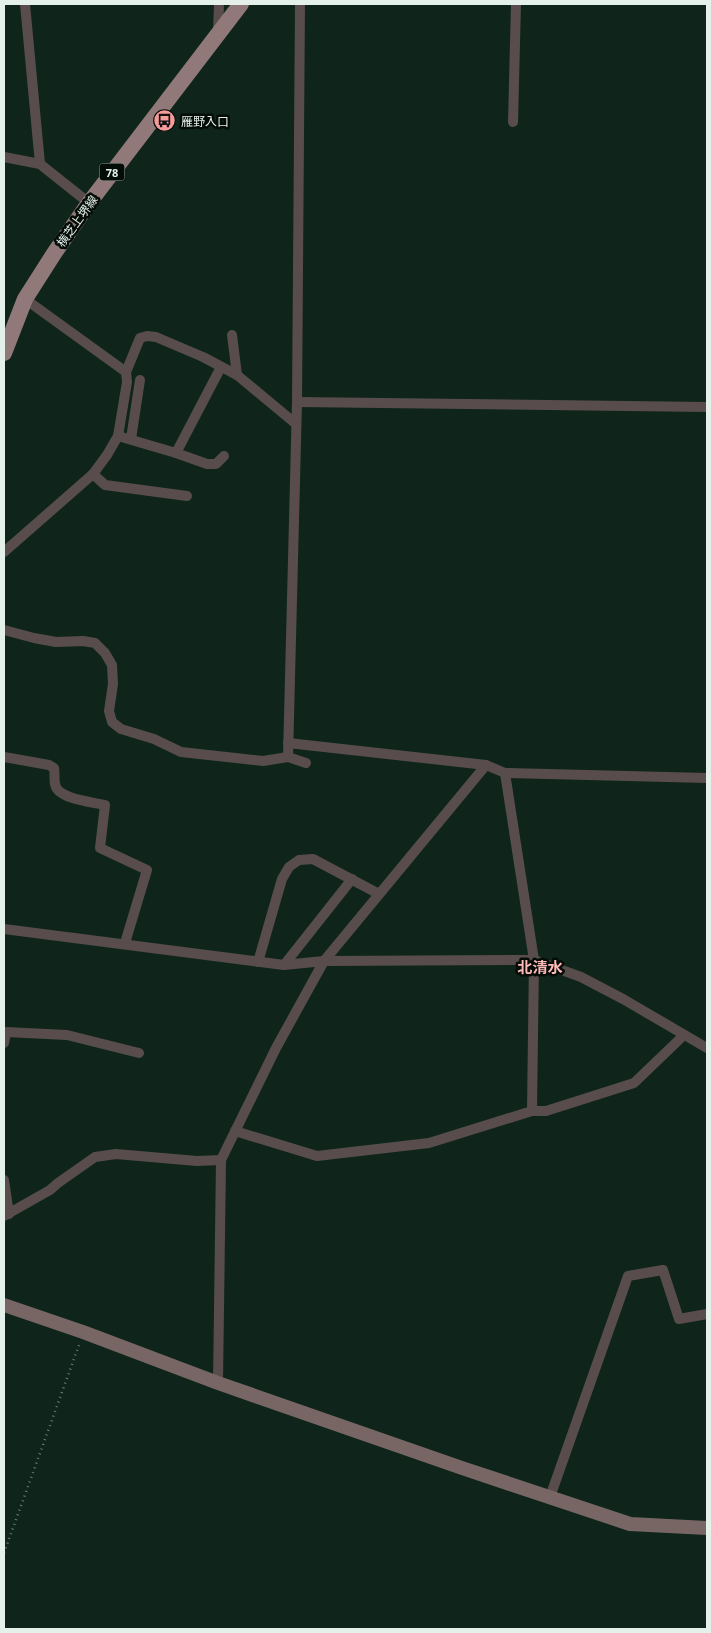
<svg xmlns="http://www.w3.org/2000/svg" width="711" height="1633" font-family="'Noto Sans','Noto Sans JP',sans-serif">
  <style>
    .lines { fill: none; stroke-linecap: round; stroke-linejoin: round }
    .path { stroke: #6b7d74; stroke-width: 2.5; stroke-dasharray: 1 4; stroke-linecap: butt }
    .street { stroke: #584d4c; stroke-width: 10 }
    .secondary { stroke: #786665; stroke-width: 14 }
    .primary { stroke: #907978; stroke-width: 16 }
    .labels { text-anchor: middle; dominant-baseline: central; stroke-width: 5; stroke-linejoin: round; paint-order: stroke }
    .shield { fill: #040c08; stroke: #a1aca6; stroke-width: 1 }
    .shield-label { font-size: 11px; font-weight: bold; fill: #e4f1ea }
    .poi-label { font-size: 12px; fill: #e4f1ea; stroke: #040c08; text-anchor: start }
    .street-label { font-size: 12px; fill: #e4f1ea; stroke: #040c08 }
    .quarter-label { font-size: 15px; font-weight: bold; fill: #ffbab8; stroke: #040c08 }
  </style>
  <rect width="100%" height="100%" fill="#0f251b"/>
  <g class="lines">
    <path class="path" d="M4,1553L79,1345"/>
    <g class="street">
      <path d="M25,4L40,164"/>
      <path d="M218,32L219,4"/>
      <path d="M513,122L516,4"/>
      <path d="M4,157L40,164L89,203"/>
      <path d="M25,299L126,372"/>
      <path d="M232,335L237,375"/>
      <path d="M297,402L707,407"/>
      <path d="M118,436L176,453L207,464H216L224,456"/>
      <path d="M131,439L140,380"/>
      <path d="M176,453L221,367"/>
      <path d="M93,474L105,485L187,496"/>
      <path d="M4,552L93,474L107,455L118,436L127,382L126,372L140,338L147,336L156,337L203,357L237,375L296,424"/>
      <path d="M4,630L34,638L56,642L83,641L95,643L105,653L112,665L113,684L109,711L112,722L121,729L154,739L181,752L263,761L288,757L306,763"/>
      <path d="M288,743L486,765L505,773L707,778"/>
      <path d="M4,757L49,765L54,768C55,773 54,778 55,784C57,799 92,802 105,805L100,848L147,870L125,943"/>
      <path d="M288,757L297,402L300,4"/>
      <path d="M505,773L534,960L532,1111"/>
      <path d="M4,929L284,965L324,961L534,960L581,977L623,999L707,1048"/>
      <path d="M258,962L282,879L289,867L299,860L313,859L379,894"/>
      <path d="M284,965L352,879"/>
      <path d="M4,1043L6,1032L67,1035L139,1053"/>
      <path d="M235,1131L317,1156L429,1143L532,1111H546L634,1083L684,1035"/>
      <path d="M4,1180L9,1214"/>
      <path d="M4,1216L50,1190L58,1183L95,1157L116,1154L197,1161L221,1160"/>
      <path d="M218,1383L221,1160L276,1048L324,961L486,765"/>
      <path d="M550,1497L628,1276L663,1270L679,1319L707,1314"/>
    </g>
    <path class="secondary" d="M4,1305L83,1332L218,1383L462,1468L630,1524L707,1528"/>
    <path class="primary" d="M4,353L25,299L55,252L89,203L241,4"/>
  </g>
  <defs>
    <symbol id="bus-disc" viewBox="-11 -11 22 22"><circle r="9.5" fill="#f59b9a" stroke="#040c08"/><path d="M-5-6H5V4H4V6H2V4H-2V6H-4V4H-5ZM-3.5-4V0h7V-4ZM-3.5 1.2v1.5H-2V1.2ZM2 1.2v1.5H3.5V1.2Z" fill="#111"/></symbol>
  </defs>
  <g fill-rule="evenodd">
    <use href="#bus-disc" x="152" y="108" width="25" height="25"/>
  </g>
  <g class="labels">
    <rect class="shield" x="99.5" y="163.5" width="25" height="17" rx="4"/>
    <g class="shield-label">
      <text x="112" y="172">78</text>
    </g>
    <g class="poi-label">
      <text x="181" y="121">雁野入口</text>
    </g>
    <g class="street-label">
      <text transform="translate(77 221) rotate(-54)">横芝上堺線</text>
    </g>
    <g class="quarter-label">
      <text x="540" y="967">北清水</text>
    </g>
  </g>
  <rect width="711" height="1633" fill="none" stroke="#e4f1ea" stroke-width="10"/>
</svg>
